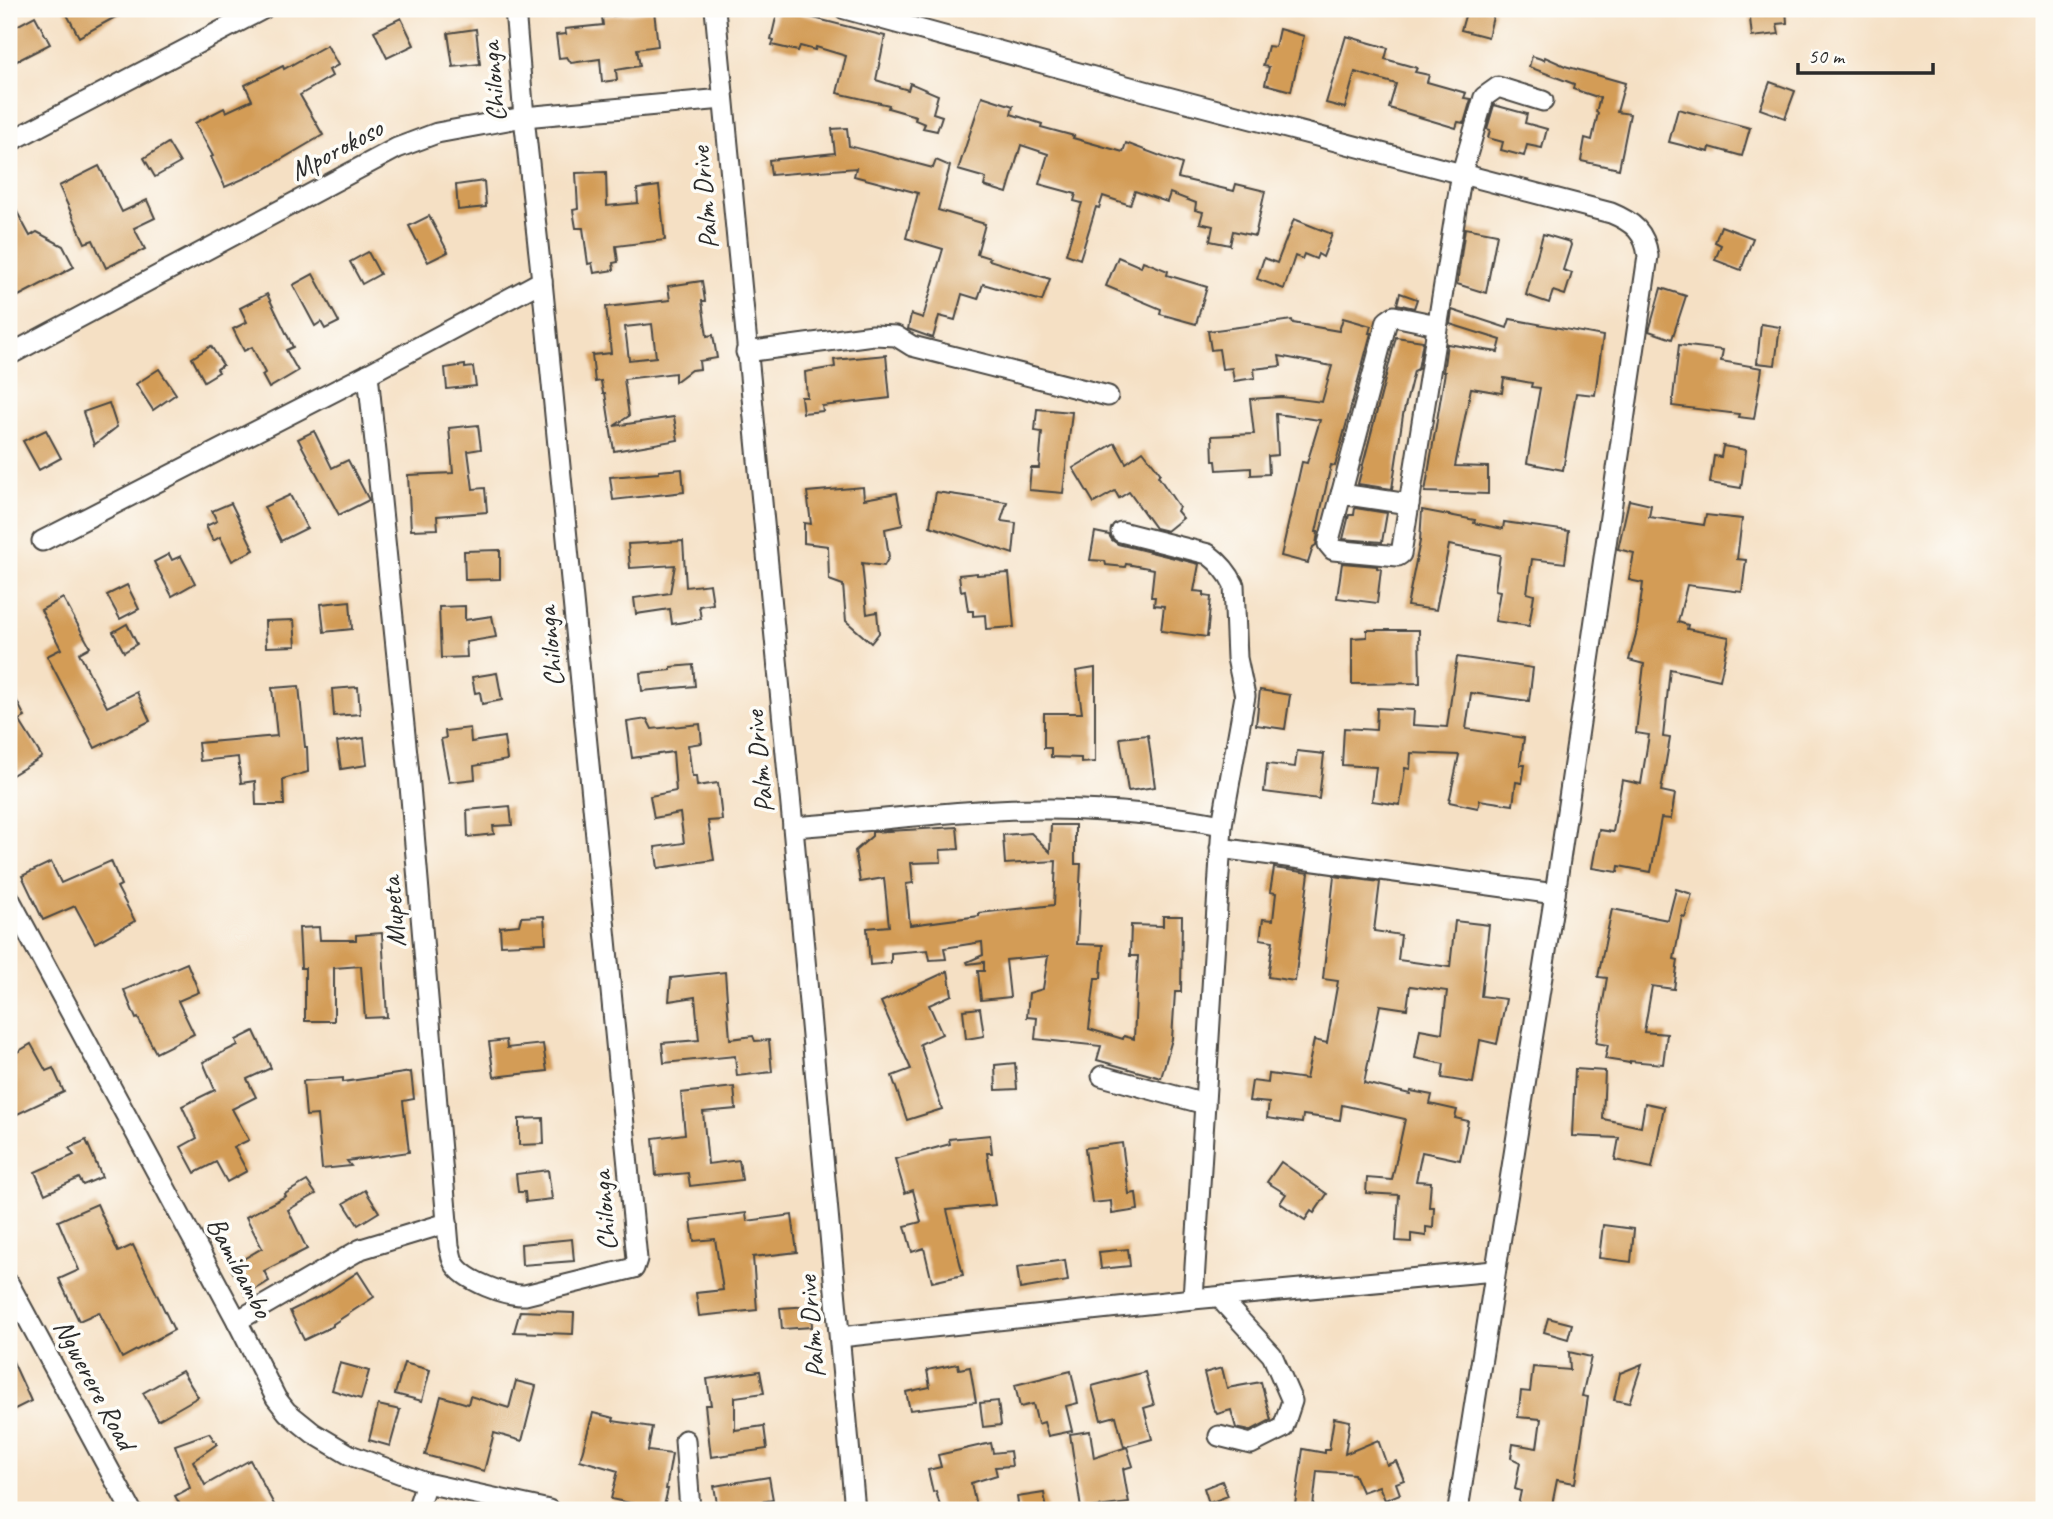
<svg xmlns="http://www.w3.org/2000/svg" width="2053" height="1519" font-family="Caveat,sans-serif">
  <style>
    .building { fill: #d39c56; fill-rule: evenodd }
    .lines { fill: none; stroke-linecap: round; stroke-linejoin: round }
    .minor-casing { stroke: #494642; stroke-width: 23 }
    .minor { stroke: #fff; stroke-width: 19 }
    .labels { text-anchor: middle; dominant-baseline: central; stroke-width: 7; stroke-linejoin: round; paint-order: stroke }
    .street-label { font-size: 28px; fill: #2b2b2b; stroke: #fdfcf7 }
  </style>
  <rect width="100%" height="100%" fill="#fdfcf7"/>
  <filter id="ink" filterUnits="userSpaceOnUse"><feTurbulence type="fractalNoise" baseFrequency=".0143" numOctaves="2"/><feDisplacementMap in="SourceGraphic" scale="14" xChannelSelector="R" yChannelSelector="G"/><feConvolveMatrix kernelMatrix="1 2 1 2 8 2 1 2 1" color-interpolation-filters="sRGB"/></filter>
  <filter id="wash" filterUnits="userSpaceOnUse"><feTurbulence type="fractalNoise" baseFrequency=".00686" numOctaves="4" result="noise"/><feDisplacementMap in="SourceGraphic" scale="28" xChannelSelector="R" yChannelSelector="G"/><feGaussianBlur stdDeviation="1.57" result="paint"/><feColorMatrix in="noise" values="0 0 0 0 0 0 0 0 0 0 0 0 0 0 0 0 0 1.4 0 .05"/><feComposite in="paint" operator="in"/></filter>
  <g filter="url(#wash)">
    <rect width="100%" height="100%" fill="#f5e0c4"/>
    <g id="blocks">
      <g class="building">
        <path d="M64,9H130L79,37Z"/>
        <path d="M778,9L885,36L876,80L908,90L910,83L938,95L933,113L942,116L937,131L923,128L925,124L915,120L916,116L888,108L889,105L837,93L846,56L816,47L815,50L800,46L798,51L772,45L774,40L771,39Z"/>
        <path d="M1467,9H1495L1488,37L1461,30Z"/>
        <path d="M1749,9H1786L1787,23L1777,24L1779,34L1752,37Z"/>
        <path d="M654,11L658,46L637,49L640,66L616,70L617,80L602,82L600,59L571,63L567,57L559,58L556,35L566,34L565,29L603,25L602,17Z"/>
        <path d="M35,16L50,44L9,65V30Z"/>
        <path d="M401,18L414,45L387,58L374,31Z"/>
        <path d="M476,29L480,64L453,67L448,33Z"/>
        <path d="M1279,29L1304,36L1291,91L1265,84L1269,67L1263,66L1268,46L1275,47Z"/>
        <path d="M1346,36L1388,48L1385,59L1417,68L1415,72L1429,75L1427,82L1466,93L1464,98L1471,99L1464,123L1458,122L1456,128L1389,108L1396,84L1355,72L1345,108L1326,103Z"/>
        <path d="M327,45L338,65L329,70L332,76L300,95L323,135L263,170L225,187L211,157L213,156L195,123L224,108L226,112L252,100L245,85L283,66L284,69Z"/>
        <path d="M1532,56L1544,60L1545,57L1565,66L1625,83L1617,112L1630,114L1619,169L1581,161L1585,138L1592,140L1598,113L1596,112L1600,98L1573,89L1574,84L1529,67Z"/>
        <path d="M1770,82L1795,91L1785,118L1760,109Z"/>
        <path d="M982,96L1013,106L1011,114L1042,124L1041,127L1074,136L1073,138L1123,152L1126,143L1182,164L1178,178L1234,191L1236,184L1265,191L1255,236L1233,231L1230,245L1210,241L1213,226L1200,223L1203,212L1195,210L1196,203L1170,193L1167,202L1135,191L1130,205L1103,196L1099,208L1096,207L1080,259L1066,254L1082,203L1074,201L1076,194L1039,184L1048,154L1021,145L1007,193L984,186L986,178L958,170Z"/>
        <path d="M1494,105L1527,114L1525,123L1547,129L1542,148L1527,145L1524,156L1501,150L1503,142L1488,138L1490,130L1487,129Z"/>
        <path d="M1678,109L1750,128L1742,156L1710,147L1709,152L1669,142Z"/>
        <path d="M847,128L849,146L933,168L936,160L950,166L938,210L985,224L977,254L990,258L989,260L1050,279L1042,301L983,284L978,299L962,294L955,320L939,316L933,338L908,329L911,314L923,318L943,249L906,238L918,193L854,176L856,168L771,175L769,160L835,153L832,129Z"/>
        <path d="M168,143L180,163L155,177L144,158Z"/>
        <path d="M99,166L122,212L147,200L155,218L134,228L145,249L106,268L93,240L85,243L59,186Z"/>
        <path d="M606,172L607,206L638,203L637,189L659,186L665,240L616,246L618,262L613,263L614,270L594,273L592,263L588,264L583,228H576L573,210L578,209L576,173Z"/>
        <path d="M484,181L486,207L458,210L456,185Z"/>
        <path d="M9,197L30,236L37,232L63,246L74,267L9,301Z"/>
        <path d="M429,216L448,252L428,262L409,226Z"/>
        <path d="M1294,219L1332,234L1323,257L1318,254L1316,259L1304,254L1302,259L1295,256L1284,289L1257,279L1264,258L1277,263Z"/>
        <path d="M1721,226L1753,238L1741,270L1715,260L1721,245L1715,242Z"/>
        <path d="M1465,228L1497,234L1486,293L1457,284Z"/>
        <path d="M1543,234L1570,242L1571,245L1563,270L1572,273L1565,295L1553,291L1549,303L1526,295Z"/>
        <path d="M368,252L380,274L362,284L350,262Z"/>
        <path d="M1118,257L1141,267L1143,261L1168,271L1167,275L1207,287L1196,324L1160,314L1161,309L1106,286Z"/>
        <path d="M313,274L339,322L325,329L321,322L315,326L293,285Z"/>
        <path d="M702,281L705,301H702L707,336L713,335L717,358L699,361L700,369L691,370L675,382V373L624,379L629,416L614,426L674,417L678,440L614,451L605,393H603L601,381L595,382L592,355L611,353L606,307L670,300L668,286ZM652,324L656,357L629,360L625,327Z"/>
        <path d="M1661,288L1686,296L1672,339L1649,331Z"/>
        <path d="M1400,293L1417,299L1414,308L1397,304Z"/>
        <path d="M267,294L293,347L286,350L298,371L269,388L262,375L265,373L252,347L244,351L233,329L247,322L240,308Z"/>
        <path d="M1452,310L1507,328L1510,319L1603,336L1595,395L1576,393L1563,470L1527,463L1540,388L1531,387L1532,383L1504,378L1502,393L1471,388L1455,466L1488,467V494L1425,492L1445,372H1443L1447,344L1498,352L1501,340L1450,324Z"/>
        <path d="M1343,318L1371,326L1369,333H1371L1335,466L1331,465L1316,532H1318L1316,545L1313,547L1308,563L1281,556L1302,462L1307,463L1320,420L1276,414L1278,455L1268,456L1269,474L1251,475V468L1217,470L1216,461H1213L1212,436L1254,434L1250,399L1282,397L1322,402L1332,366L1279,356L1281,366L1254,369L1255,378L1234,381L1232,368L1222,369L1219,349L1211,350L1208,331L1292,320L1293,323L1339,331Z"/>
        <path d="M1761,324L1780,327L1775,365L1757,363Z"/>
        <path d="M1396,337L1423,341L1418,369L1414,371L1403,415L1392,489L1358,484Z"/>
        <path d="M1679,345L1723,350L1721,361L1762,368L1754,419L1738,417L1739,414L1672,406Z"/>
        <path d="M211,346L223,365L217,369L219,372L204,381L192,358Z"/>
        <path d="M886,355L890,398L822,406L823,411L803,413L801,397H807L805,372L835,367L834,360Z"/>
        <path d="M465,365V368L473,367L476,386L447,389L445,368Z"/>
        <path d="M159,369L176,394L153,410L136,384Z"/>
        <path d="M109,403L117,427L94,445L83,412Z"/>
        <path d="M1037,409L1072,412L1063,493L1029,490L1031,468H1039L1042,432L1035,431Z"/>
        <path d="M478,425L481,449L468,451L473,489L485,488L487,512L437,516L438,529L411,530L408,475L453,473L449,428Z"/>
        <path d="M46,430L61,458L39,470L23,441Z"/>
        <path d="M314,431L332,468L348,460L369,500L339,515L298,439Z"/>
        <path d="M1115,443L1126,463L1143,451L1160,473L1158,476L1179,507L1177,511L1183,518L1167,531L1155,528L1129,492L1119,498L1115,491L1094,503L1073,468Z"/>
        <path d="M1723,446L1746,450L1741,488L1710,483L1714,456L1721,457Z"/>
        <path d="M682,469L684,492L613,500L610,477L659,473V471Z"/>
        <path d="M863,487L864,499L897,493L903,525L885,529L889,557L884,566L862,563L867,614L877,612L879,633L871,643L846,621L843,585L829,580L828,546L804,543V523L811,524L807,492Z"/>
        <path d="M936,492L1007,502L1001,521L1016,523L1013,554L930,526Z"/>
        <path d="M290,495L307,528L281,541L264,507Z"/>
        <path d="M1629,500L1651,505L1649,517L1704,525L1706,515L1742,519L1737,559L1746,560L1742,592L1687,585L1678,622L1688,625L1687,629L1729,637L1720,680L1670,669L1663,737L1670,738L1661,791L1675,794L1671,819L1661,818L1651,872L1619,866L1618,872L1592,868L1599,830L1613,832L1622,780L1641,784L1649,735L1636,733L1644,664L1629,660L1637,630L1643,583L1629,580L1634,553L1618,549Z"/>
        <path d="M231,503L254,550L232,561L220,537L213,541L206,526L217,521L212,511Z"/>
        <path d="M1355,508L1387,513L1382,542L1343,539L1349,515H1354Z"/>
        <path d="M1422,510L1475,520L1474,523L1503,529L1504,522L1569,531L1565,563L1532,559L1527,593L1534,595L1529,626L1495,621L1500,591L1495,590L1500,555L1449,545L1436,610L1407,606L1420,541Z"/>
        <path d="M1095,532L1109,535L1112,540L1118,544L1199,564L1194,591L1204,592V596L1211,597L1207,637L1161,631L1164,606L1154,605L1155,597H1151L1154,569L1126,564L1125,567L1106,565L1105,561L1090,560Z"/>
        <path d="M683,541L686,587L710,584L713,604L699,606L701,619L672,624L670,609L636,614L634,598L670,593L675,565L630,568L628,544Z"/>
        <path d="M500,550V579L465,580L464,551Z"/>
        <path d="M169,554L172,560L181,556L195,583L172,596L154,562Z"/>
        <path d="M1342,563L1377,566V568L1381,569L1377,603L1337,598Z"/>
        <path d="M977,573V575L1009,573L1014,627L986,629L985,615L973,616V611H968L965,590L961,591L959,575Z"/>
        <path d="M127,585L139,609L120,619L107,595Z"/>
        <path d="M63,598L90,647L79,653L107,707L137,692L150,721L95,748L47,656L61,649L41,610Z"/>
        <path d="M350,601L352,629L324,632L321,604Z"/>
        <path d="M465,606V620L492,616L496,637L466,642L467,657L441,658L439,607Z"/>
        <path d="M294,620L296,646L266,647L265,621Z"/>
        <path d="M127,624L137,644L124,652L113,632Z"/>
        <path d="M1367,630H1419L1420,683L1352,684V638L1367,637Z"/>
        <path d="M1457,657L1533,668L1529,701L1471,693L1466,729L1524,738L1520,765H1525L1522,783L1516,782L1513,805L1480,800L1478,808L1449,802L1459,755L1411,753L1410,769L1405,768L1400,805L1372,801L1376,767L1342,765L1344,728L1376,730L1377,708L1414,710L1413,725L1447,727Z"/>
        <path d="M693,665L695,686L642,691L640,673L671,670V667Z"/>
        <path d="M1095,668V762L1081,763V758L1051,757V748H1044V713H1082L1076,671Z"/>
        <path d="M497,673L502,700L482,704L480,692L475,693L472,677Z"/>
        <path d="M9,686L25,717L19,720L42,757L9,777Z"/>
        <path d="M299,686L305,747H307L308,772L283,779L284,805H256L255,781L241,783L238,757L200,761L198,743L277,736L272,688Z"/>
        <path d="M358,687L360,714L334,716L332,689Z"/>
        <path d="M1260,690L1290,695L1285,729L1256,725Z"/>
        <path d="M647,719L652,729L700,724L702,743L688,745L692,776H696L697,786L718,783L722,820L708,821L714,860L658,868L655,847L684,843L680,813L654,818L650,796L676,791L673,752L632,758L627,722Z"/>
        <path d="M470,728L471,742L504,737L507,760L474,766L475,779L449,782L441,739L446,738L445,731Z"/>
        <path d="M1148,735L1155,787L1128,791L1120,738Z"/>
        <path d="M364,738L367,765L341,769L337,742Z"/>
        <path d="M1297,751L1324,754L1319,799L1264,792L1267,764L1295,767Z"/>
        <path d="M510,806L512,825L493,826L494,834L468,837L467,810Z"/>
        <path d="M1051,825H1075V864H1081L1077,944L1103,945L1101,978H1095L1089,1029L1123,1039L1124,1036L1134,1039L1138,956H1130L1131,925L1163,926V916H1182L1181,992H1175L1172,1039L1161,1078L1097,1060L1101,1046L1035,1039L1037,1018L1027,1017L1029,993L1043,989L1048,956L1006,960L1010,997L981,1000L978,971H984V962L968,964L967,962L983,955L982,942L944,948L946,959L930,960L928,950L891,953V963L870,965L867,928L889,926L884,878L860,882L855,851L872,836V832L957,827L959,849L940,850L941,862L911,863L913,883L906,884L910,925L979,916V913L1054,905L1056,861L1005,864L1003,835L1031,833L1050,852Z"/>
        <path d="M111,861L121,885L117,887L135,921L95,943L75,906L43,920L22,876L51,862L61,883Z"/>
        <path d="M1274,868L1309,873L1295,981L1268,977L1273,941L1260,939L1263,919L1273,920L1276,893L1270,892Z"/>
        <path d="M1334,876L1380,882L1374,931L1401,935L1398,960L1450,967L1455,921L1489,925L1481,996L1506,999L1497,1044L1480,1040L1473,1083L1442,1078L1444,1064L1415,1058L1420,1029L1442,1033L1447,991L1410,986L1407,1009L1380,1005L1364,1083L1410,1094L1411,1091L1432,1095L1430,1104L1457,1110L1455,1118L1468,1121L1460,1160L1422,1152L1416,1181L1431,1182L1429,1207H1434L1433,1228L1426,1227V1236L1411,1234V1242L1396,1241L1399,1195L1366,1193L1367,1178L1392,1180L1405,1119L1342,1105L1340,1120L1303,1115L1302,1123L1267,1118L1269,1103L1249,1101L1252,1081L1268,1083L1269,1074L1306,1079L1314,1040L1327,1043L1338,981L1323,979Z"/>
        <path d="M1676,889L1692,894L1685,917L1682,916L1674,959L1678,960L1674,989L1652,986L1644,1032L1667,1034L1663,1064L1630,1061V1063L1605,1059L1608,1045L1596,1043L1607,978L1598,977L1612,909L1668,920Z"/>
        <path d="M544,916L546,943L501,945L500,927L519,925L521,917Z"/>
        <path d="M319,927L320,940H356V935L382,933L387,1017L365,1018L361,966L334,968V1021H305V968H301L299,928Z"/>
        <path d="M187,963L199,992L178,1001L194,1034L156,1053L138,1018L136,1019L124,990Z"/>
        <path d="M948,971L952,995L929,1005L942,1034L920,1044L942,1109L907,1120L892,1076L911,1069L881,1002Z"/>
        <path d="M725,972L730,1039L753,1036L755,1041L769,1040L772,1072L737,1076L735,1056L664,1063L662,1043L699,1040L695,997L669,1001L671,978Z"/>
        <path d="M980,1008L984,1036L966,1039L963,1010Z"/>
        <path d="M254,1031L271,1068L247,1079L256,1097L232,1109L249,1140L234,1147L247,1171L227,1182L216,1162L195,1173L181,1147L197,1138L182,1106L215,1090L203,1062L238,1045L236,1040Z"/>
        <path d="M506,1040L507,1048L543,1044L547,1071L494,1077L489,1042Z"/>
        <path d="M31,1044L46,1071L53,1068L64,1092L9,1118V1057Z"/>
        <path d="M1015,1063L1017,1089L996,1090L995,1065Z"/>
        <path d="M1575,1069L1605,1071L1603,1119L1641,1127L1645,1103L1664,1107L1652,1168L1615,1160L1619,1138L1572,1136Z"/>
        <path d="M411,1072L414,1099L403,1101L409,1152L347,1161L351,1166L322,1169L317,1115L306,1116L303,1081L343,1078V1082Z"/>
        <path d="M734,1087L736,1109L703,1112L708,1164L739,1160L742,1180L690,1186L688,1173L656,1176L653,1138L685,1134L681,1093Z"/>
        <path d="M543,1118L544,1144L519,1145V1119Z"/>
        <path d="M990,1135L992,1153H987L995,1205L947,1210L963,1275L932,1282L924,1248L912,1252L905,1226L921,1222L913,1190L905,1193L895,1159L950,1144L949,1139Z"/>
        <path d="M86,1140L102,1177L83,1185L79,1178L45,1194L35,1172L74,1155L69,1148Z"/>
        <path d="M1122,1143L1129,1194L1136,1193L1138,1210L1112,1214L1111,1201L1092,1203L1085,1148Z"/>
        <path d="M1281,1162L1327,1194L1314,1213L1311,1211L1305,1220L1280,1203L1286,1194L1267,1182Z"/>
        <path d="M548,1170L552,1199L526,1202L525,1192H518L516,1174Z"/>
        <path d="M307,1181L316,1194L288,1210L307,1249L264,1271L269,1281L246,1295L230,1267L262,1248L246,1217L286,1196L285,1194Z"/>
        <path d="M365,1190L379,1212L358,1225L344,1203Z"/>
        <path d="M97,1204L118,1252L133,1245L174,1330L122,1358L99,1312L79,1321L59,1279L79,1270L58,1221Z"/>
        <path d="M746,1213L747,1221L792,1215L797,1252L753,1257L757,1310L699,1316L696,1293L723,1290L715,1239L694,1241L691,1220Z"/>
        <path d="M1603,1225L1634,1229L1631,1262L1599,1258Z"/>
        <path d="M572,1239L574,1261L522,1265L521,1244Z"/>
        <path d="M1128,1249L1130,1266L1101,1269L1099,1252Z"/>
        <path d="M1065,1260L1068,1281L1020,1289L1017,1267Z"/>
        <path d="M358,1272L374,1297L333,1324V1326L304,1340L290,1311L325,1294Z"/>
        <path d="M811,1306L812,1327L782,1329L780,1308Z"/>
        <path d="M520,1311L574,1313L573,1334L514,1332Z"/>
        <path d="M1548,1318L1572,1324L1568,1339L1544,1332Z"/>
        <path d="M1569,1352L1591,1357L1582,1396L1588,1397L1575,1483L1557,1480L1551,1510H1517L1521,1491L1515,1489L1520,1462L1511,1458L1513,1444L1537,1448L1541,1419L1518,1417L1521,1391L1530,1392L1533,1367L1570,1370Z"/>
        <path d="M9,1353L31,1401L9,1412Z"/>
        <path d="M340,1363L369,1371L361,1399L332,1390Z"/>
        <path d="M404,1363L430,1370L422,1401L395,1394Z"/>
        <path d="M958,1364L959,1369L970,1367L976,1402L910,1410L906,1392L930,1387L927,1370Z"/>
        <path d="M1642,1364L1629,1403L1614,1400L1620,1373Z"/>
        <path d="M1222,1368L1227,1388L1261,1382L1271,1420L1250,1431L1236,1428L1231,1410L1217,1414L1213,1407L1204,1373Z"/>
        <path d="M182,1371L198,1397L158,1420L143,1393Z"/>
        <path d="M760,1371L764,1393L735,1397V1430L764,1426L767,1449L711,1457L705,1405H711L707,1379Z"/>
        <path d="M1071,1371L1078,1403L1066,1406L1072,1431L1048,1436L1044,1422L1038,1424L1033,1404L1020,1407L1015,1385Z"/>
        <path d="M1145,1372L1154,1405L1144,1408L1152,1439L1124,1447L1116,1416L1101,1420L1092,1386Z"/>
        <path d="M516,1381L536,1386L522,1441L494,1433L484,1471L425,1455L441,1396L468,1404L470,1396L509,1408Z"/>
        <path d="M998,1401L1001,1425L983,1427L980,1403Z"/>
        <path d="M378,1405L400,1410L390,1446L369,1440Z"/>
        <path d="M593,1413L614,1418L613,1421L652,1427L648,1451L672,1454L666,1489H668L663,1510L611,1499L618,1471L580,1460Z"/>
        <path d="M1334,1418L1350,1421L1345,1454L1378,1440L1387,1465L1396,1461L1404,1480L1396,1483L1400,1494L1385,1500L1379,1486L1362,1492L1354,1474L1317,1471L1313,1507L1295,1505L1303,1449L1325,1453V1450H1329Z"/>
        <path d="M1090,1431L1094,1458L1127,1447L1133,1466L1123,1469L1129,1503L1081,1509L1070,1434Z"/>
        <path d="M209,1433L217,1444L193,1461L205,1485L250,1460L277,1510H183L175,1496L190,1488L175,1445Z"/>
        <path d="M991,1443L993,1453L1010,1451L1012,1466L995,1467L997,1475L971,1483L976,1506L957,1510H941L936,1491L933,1492L928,1470L941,1467L938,1455Z"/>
        <path d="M769,1477L773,1500L718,1509L714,1486Z"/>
        <path d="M1222,1481L1228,1496L1209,1503L1204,1488Z"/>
        <path d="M1044,1493L1047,1510H1019L1017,1497Z"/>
      </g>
    </g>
  </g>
  <g filter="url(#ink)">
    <use href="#blocks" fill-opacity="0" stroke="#494642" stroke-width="2"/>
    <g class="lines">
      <defs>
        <g id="minor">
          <path d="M715,9L793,827L855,1510"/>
          <path d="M845,9L1156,94L1611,213C1633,222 1645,232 1648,256L1555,894L1458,1510"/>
          <path d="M9,142L263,9"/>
          <path d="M1437,325L1394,316L1387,321L1328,544L1333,550L1398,556L1401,554L1462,172L1484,97L1498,87L1543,101"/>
          <path d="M746,352L873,335L896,336L912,346L1108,396"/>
          <path d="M9,355L397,148L437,133L524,117L723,99"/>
          <path d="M368,374L409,774L449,1246C451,1252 451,1258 454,1263C464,1281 506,1296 525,1295L634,1268L637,1259L542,281L524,117L515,9"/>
          <path d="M1341,494L1409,504"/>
          <path d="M1121,532L1208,554C1220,563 1228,572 1234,585L1237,658L1245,696L1222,825L1193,1299"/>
          <path d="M42,541L368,374L542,281"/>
          <path d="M793,827C879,821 965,808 1051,809C1108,810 1166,814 1222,825"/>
          <path d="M1220,848L1555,894"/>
          <path d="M9,898L237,1321L276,1398L287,1412L313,1433L350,1455L426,1483L549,1510"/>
          <path d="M1102,1076L1205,1104"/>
          <path d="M9,1284L131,1510"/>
          <path d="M237,1321L361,1249L447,1223"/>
          <path d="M840,1337L1193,1299L1494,1271"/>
          <path d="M1219,1436L1251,1444L1283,1428L1292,1401L1272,1355L1225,1304L1224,1296"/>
          <path d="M685,1440L690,1510"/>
          <path d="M417,1510L426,1483"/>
        </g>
      </defs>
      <use href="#minor" class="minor-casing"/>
      <use href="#minor" class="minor"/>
    </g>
  </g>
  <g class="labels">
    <g class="street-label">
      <text transform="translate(493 82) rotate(-95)">Chilonga</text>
      <text transform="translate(336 149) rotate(-28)">Mporokoso</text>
      <text transform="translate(704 198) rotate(-95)">Palm Drive</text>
      <text transform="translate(550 647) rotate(-96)">Chilonga</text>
      <text transform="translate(759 762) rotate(-96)">Palm Drive</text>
      <text transform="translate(393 912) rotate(-95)">Mupeta</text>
      <text transform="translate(604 1211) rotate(-95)">Chilonga</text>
      <text transform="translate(240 1267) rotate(62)">Bamibambo</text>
      <text transform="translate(811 1327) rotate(-95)">Palm Drive</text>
      <text transform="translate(95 1384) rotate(62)">Ngwerere Road</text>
    </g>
  </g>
  <rect width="2053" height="1519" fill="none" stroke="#fdfcf7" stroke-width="35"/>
  <path d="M1798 63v10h135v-10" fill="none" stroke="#2b2b2b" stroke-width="3.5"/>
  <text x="1808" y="63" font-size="21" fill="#2b2b2b" stroke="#fdfcf7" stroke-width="5" paint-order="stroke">50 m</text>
</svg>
